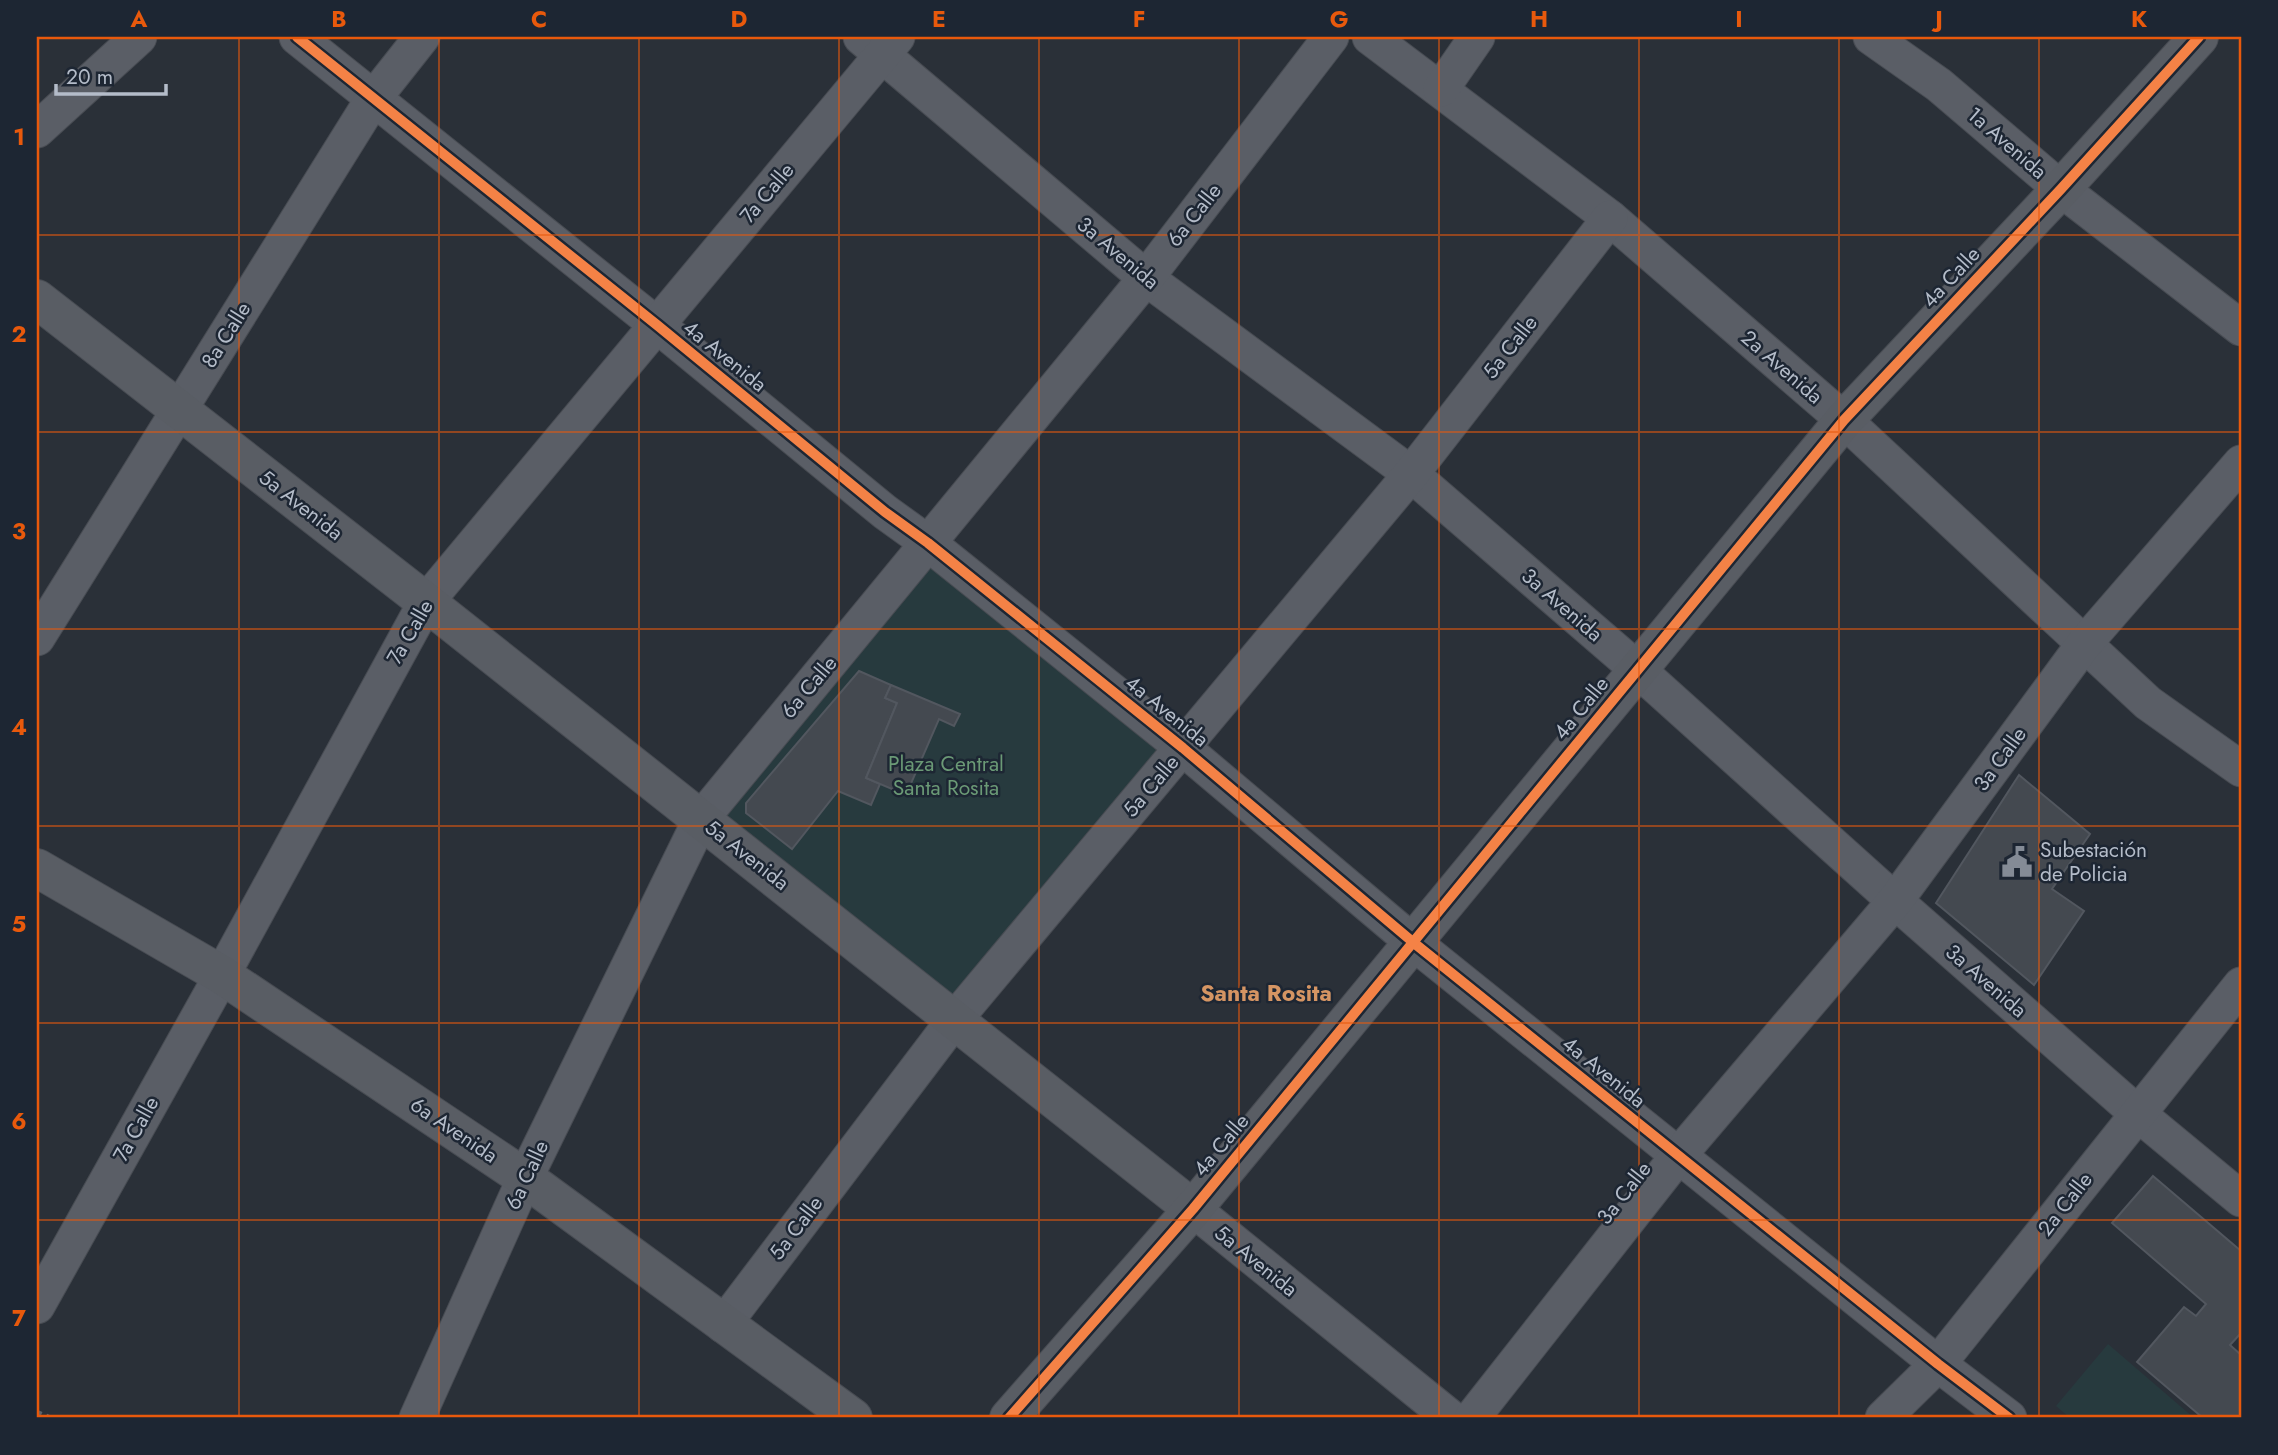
<svg xmlns="http://www.w3.org/2000/svg" width="2278" height="1455" font-family="Jost,sans-serif">
  <style>
    .green { fill: #273a3e }
    .building { fill: #444950; stroke: #52575f; stroke-width: 2 }
    .lines { fill: none; stroke-linecap: round; stroke-linejoin: round }
    .street-casing { stroke: #484c53; stroke-width: 37 }
    .secondary-casing { stroke: #484c53; stroke-width: 40 }
    .path { stroke: #5d636a; stroke-width: 4.5; stroke-dasharray: 5 5; stroke-linecap: butt }
    .street { stroke: #5a5e66; stroke-width: 35 }
    .secondary { stroke: #595d64; stroke-width: 38 }
    .cycleway-casing { stroke: #1d2633; stroke-width: 15 }
    .cycleway { stroke: #f48246; stroke-width: 10 }
    .grid { fill: none; stroke: #e8590c; stroke-width: 2; stroke-opacity: 0.55 }
    .labels { text-anchor: middle; dominant-baseline: central; stroke-width: 5; stroke-linejoin: round; paint-order: stroke }
    .street-label { font-size: 21px; fill: #b4bcc9; stroke: #1d2633 }
    .park-label { font-size: 21px; fill: #6b9a76; stroke: #1d2633 }
    .poi-label { font-size: 21px; fill: #b4bcc9; stroke: #1d2633; text-anchor: start }
    .neighbourhood-label { font-size: 23px; font-weight: bold; fill: #d59563; stroke: #1d2633 }
    .neatline { fill: none; stroke: #e8590c; stroke-width: 2.5 }
    .grid-label { font-size: 23px; text-anchor: middle; font-weight: bold; fill: #e8590c }
  </style>
  <rect width="100%" height="100%" fill="#2a3038"/>
  <g class="green">
    <path d="M928,543L1183,748L955,1019L701,819Z"/>
    <path d="M2108,1344L2194,1418H2070L2056,1406Z"/>
  </g>
  <g class="building">
    <path d="M859,671L891,685L885,698L897,703L866,778L880,784L871,805L838,791L792,849L746,813V803Z"/>
    <path d="M891,685L960,714L954,726L939,719L906,795L866,778L897,703L885,698Z"/>
    <path d="M2019,775L2090,834L2052,889L2084,911L2034,985L1936,903Z"/>
    <path d="M2153,1176L2241,1251V1333L2230,1345L2241,1355V1418H2203L2137,1362L2184,1307L2196,1316L2206,1304L2112,1223Z"/>
  </g>
  <g class="lines">
    <defs>
      <g id="street">
        <path d="M297,37L657,325L885,512L928,543L1183,748L1414,943L1938,1364L2009,1418"/>
        <path d="M861,37L1146,278L1411,474L1637,669L1895,901L2137,1113L2241,1199"/>
        <path d="M1370,37L1610,218L1844,420L2148,703L2241,769"/>
        <path d="M1871,37L1939,85L2061,189L2241,328"/>
        <path d="M1441,89L1477,37"/>
        <path d="M37,130L139,37"/>
        <path d="M37,638L373,99L422,37"/>
        <path d="M1193,1209L1451,1418"/>
        <path d="M37,1306L222,975L426,602L897,37"/>
        <path d="M723,1325L955,1019L1411,474L1610,218"/>
        <path d="M417,1418L525,1178L701,819L1146,278L1331,37"/>
        <path d="M1472,1418L1678,1156L1895,901L2084,644L2241,463"/>
        <path d="M1883,1418L1938,1364L2241,985"/>
      </g>
      <g id="secondary">
        <path d="M37,299L426,602L1193,1209"/>
        <path d="M37,868L222,975L525,1178L853,1418"/>
        <path d="M1009,1418L1193,1209L1844,420L2061,189L2199,37"/>
      </g>
    </defs>
    <use href="#street" class="street-casing"/>
    <use href="#secondary" class="secondary-casing"/>
    <path class="path" d="M37,1412L51,1418"/>
    <use href="#street" class="street"/>
    <use href="#secondary" class="secondary"/>
    <defs>
      <g id="cycleway">
        <path d="M297,37L657,325L885,512L928,543L1183,748L1414,943L1938,1364L2009,1418"/>
        <path d="M1009,1418L1193,1209L1844,420L2061,189L2199,37"/>
      </g>
    </defs>
    <use href="#cycleway" class="cycleway-casing"/>
    <use href="#cycleway" class="cycleway"/>
  </g>
  <path class="grid" d="M239,37V1418M439,37V1418M639,37V1418M839,37V1418M1039,37V1418M1239,37V1418M1439,37V1418M1639,37V1418M1839,37V1418M2039,37V1418M37,235H2241M37,432H2241M37,629H2241M37,826H2241M37,1023H2241M37,1220H2241"/>
  <defs>
    <symbol id="civic-bare" viewBox="-9 -9 18 18"><path d="M-.6-6.5H3V-4.5H.6V-3L4-1V1h2V6H-6V1h2V-1L-.6-3ZM-1.2 2.5V6h2.4V2.5Z" fill="#848b96" stroke="#1d2633" stroke-width="2.5" paint-order="stroke"/></symbol>
  </defs>
  <g fill-rule="evenodd">
    <use href="#civic-bare" x="1995" y="840" width="44" height="44"/>
  </g>
  <g class="labels">
    <g class="street-label">
      <text transform="translate(2007 143) rotate(41)">1a Avenida</text>
      <text transform="translate(767 193) rotate(-50)">7a Calle</text>
      <text transform="translate(1194 215) rotate(-52)">6a Calle</text>
      <text transform="translate(1118 253) rotate(40)">3a Avenida</text>
      <text transform="translate(1951 277) rotate(-47)">4a Calle</text>
      <text transform="translate(226 335) rotate(-58)">8a Calle</text>
      <text transform="translate(1510 347) rotate(-52)">5a Calle</text>
      <text transform="translate(725 356) rotate(39)">4a Avenida</text>
      <text transform="translate(1782 367) rotate(41)">2a Avenida</text>
      <text transform="translate(301 505) rotate(38)">5a Avenida</text>
      <text transform="translate(1562 605) rotate(41)">3a Avenida</text>
      <text transform="translate(410 632) rotate(-60)">7a Calle</text>
      <text transform="translate(809 687) rotate(-50)">6a Calle</text>
      <text transform="translate(1581 708) rotate(-51)">4a Calle</text>
      <text transform="translate(1167 711) rotate(39)">4a Avenida</text>
      <text transform="translate(2000 759) rotate(-54)">3a Calle</text>
      <text transform="translate(1151 786) rotate(-50)">5a Calle</text>
      <text transform="translate(747 855) rotate(38)">5a Avenida</text>
      <text transform="translate(1986 981) rotate(41)">3a Avenida</text>
      <text transform="translate(1604 1072) rotate(39)">4a Avenida</text>
      <text transform="translate(136 1129) rotate(-61)">7a Calle</text>
      <text transform="translate(454 1130) rotate(34)">6a Avenida</text>
      <text transform="translate(1221 1145) rotate(-50)">4a Calle</text>
      <text transform="translate(527 1175) rotate(-65)">6a Calle</text>
      <text transform="translate(1624 1193) rotate(-52)">3a Calle</text>
      <text transform="translate(2065 1204) rotate(-52)">2a Calle</text>
      <text transform="translate(796 1228) rotate(-53)">5a Calle</text>
      <text transform="translate(1256 1261) rotate(39)">5a Avenida</text>
    </g>
    <g class="park-label">
      <text x="946" y="764">Plaza Central<tspan x="946" dy="24">Santa Rosita</tspan></text>
    </g>
    <g class="poi-label">
      <text x="2040" y="850">Subestación<tspan x="2040" dy="24">de Policia</tspan></text>
    </g>
    <g class="neighbourhood-label">
      <text x="1266" y="993">Santa Rosita</text>
    </g>
  </g>
  <rect width="2278" height="1455" fill="none" stroke="#1d2633" stroke-width="77"/>
  <path d="M56 84v10h110v-10" fill="none" stroke="#b4bcc9" stroke-width="3.5"/>
  <text x="66" y="84" font-size="21" fill="#b4bcc9" stroke="#1d2633" stroke-width="5" paint-order="stroke">20 m</text>
  <rect x="38" y="38" width="2202" height="1378" class="neatline"/>
  <g class="grid-label">
    <text x="139" y="27">A</text>
    <text x="339" y="27">B</text>
    <text x="539" y="27">C</text>
    <text x="739" y="27">D</text>
    <text x="939" y="27">E</text>
    <text x="1139" y="27">F</text>
    <text x="1339" y="27">G</text>
    <text x="1539" y="27">H</text>
    <text x="1739" y="27">I</text>
    <text x="1939" y="27">J</text>
    <text x="2139" y="27">K</text>
    <text x="19" y="145">1</text>
    <text x="19" y="342">2</text>
    <text x="19" y="539">3</text>
    <text x="19" y="735">4</text>
    <text x="19" y="932">5</text>
    <text x="19" y="1129">6</text>
    <text x="19" y="1326">7</text>
  </g>
</svg>
